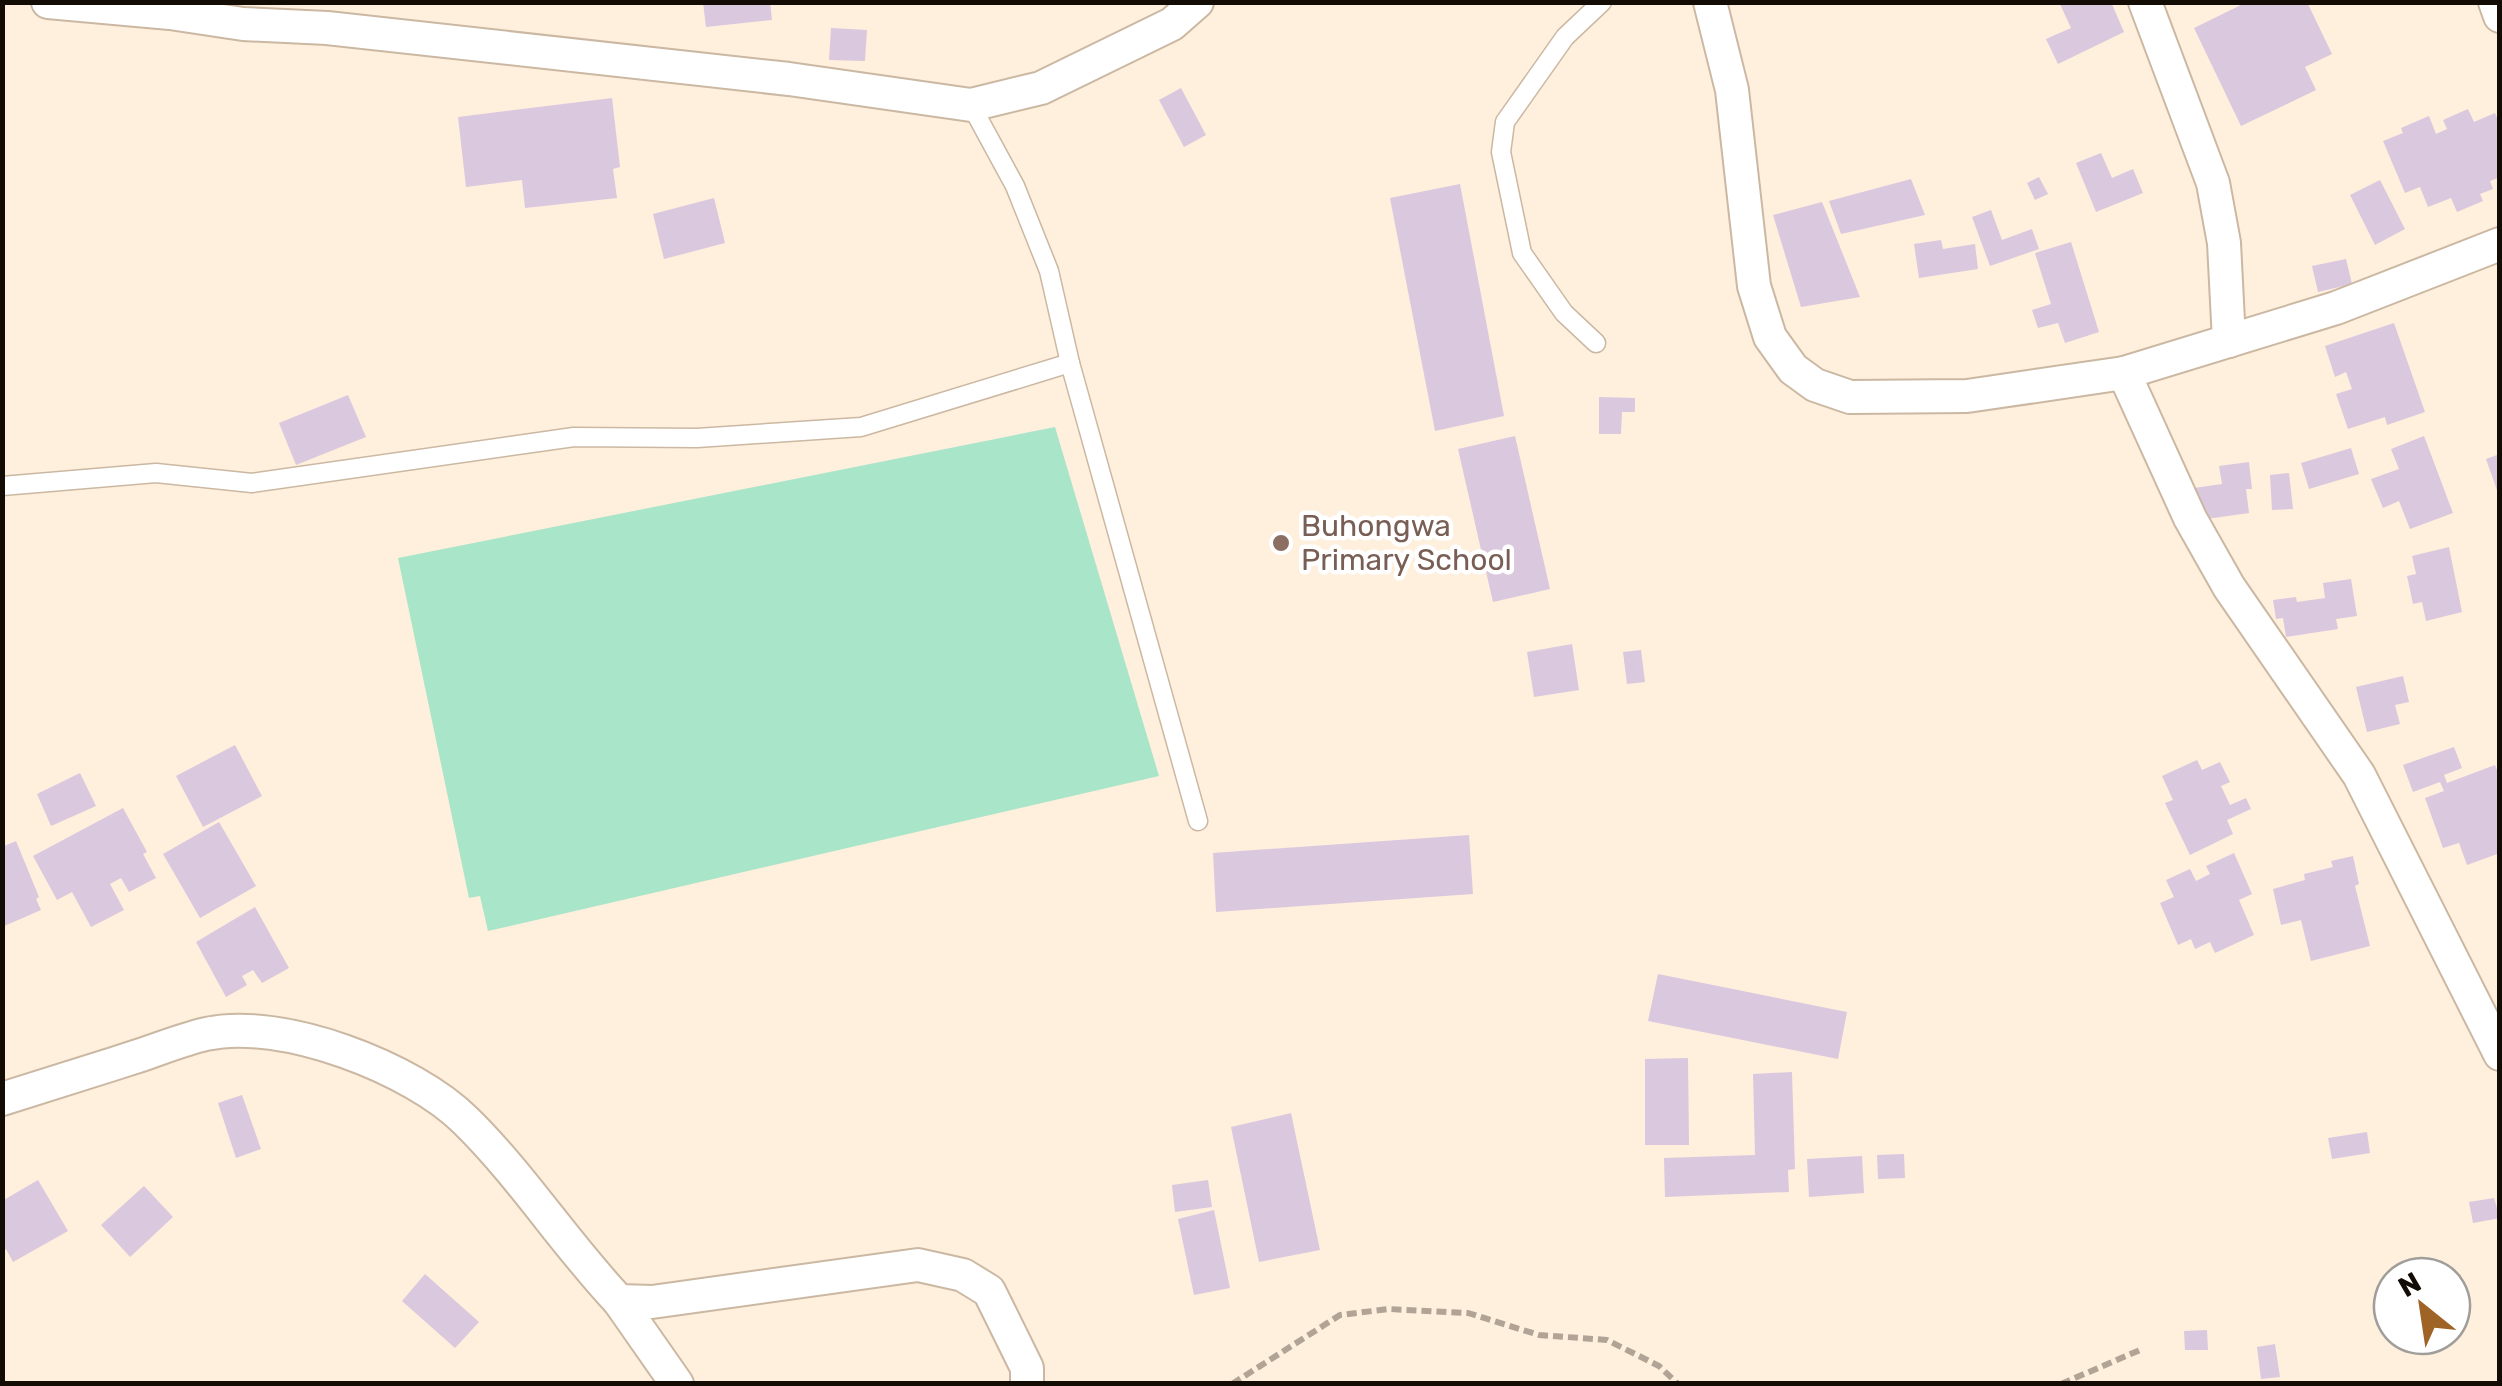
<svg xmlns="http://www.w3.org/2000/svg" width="2502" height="1386" font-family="Rubik,sans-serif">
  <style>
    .green { fill: #a9e5c8 }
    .building { fill: #dac8df }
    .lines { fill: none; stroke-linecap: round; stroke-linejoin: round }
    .lane-casing { stroke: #cbb8a2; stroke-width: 21 }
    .street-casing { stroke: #cbb8a2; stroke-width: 36 }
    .path { stroke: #b1a496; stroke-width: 6; stroke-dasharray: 10 5; stroke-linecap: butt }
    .lane { stroke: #fff; stroke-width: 18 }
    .street { stroke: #fff; stroke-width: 32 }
    .education-dot { fill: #8d6e63; stroke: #fff; stroke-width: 4 }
    .labels { text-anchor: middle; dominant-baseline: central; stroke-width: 9; stroke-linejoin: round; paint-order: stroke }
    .education-label { font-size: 30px; fill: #785e54; stroke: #fff; text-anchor: start }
  </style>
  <rect width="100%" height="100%" fill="#ffefdd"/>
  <path class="green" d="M1055,427L1159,776L488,931L480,896L469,898L398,558Z"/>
  <g class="building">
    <path d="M703,2H770L772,20L706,27Z"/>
    <path d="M2059,2H2111L2124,32L2058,64L2046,39L2071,28Z"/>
    <path d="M2247,2H2307L2332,54L2305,67L2316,90L2241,126L2194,28Z"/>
    <path d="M831,28L867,30L865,61L829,60Z"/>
    <path d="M1181,88L1206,135L1184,147L1159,100Z"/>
    <path d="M612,98L620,167L613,169L617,198L525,208L522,180L466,187L458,117Z"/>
    <path d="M2468,109L2474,122L2495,113L2500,125V177L2490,181L2493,189L2480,194L2483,201L2457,212L2451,198L2428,207L2420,187L2405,193L2383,141L2403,133L2401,128L2429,116L2436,134L2447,129L2443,120Z"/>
    <path d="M2101,153L2112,178L2133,169L2143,193L2096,212L2076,163Z"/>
    <path d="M2039,177L2048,194L2035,200L2027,183Z"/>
    <path d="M1911,179L1925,215L1841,234L1829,201Z"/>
    <path d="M2380,180L2405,229L2375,245L2350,195Z"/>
    <path d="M1460,184L1504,416L1435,431L1390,198Z"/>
    <path d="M714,198L725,243L664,259L653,214Z"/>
    <path d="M1822,202L1860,297L1801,307L1773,215Z"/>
    <path d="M1991,210L2002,240L2032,229L2039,249L1990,266L1972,217Z"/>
    <path d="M1941,240L1943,249L1975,244L1978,269L1919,278L1914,244Z"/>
    <path d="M2071,242L2099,332L2065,343L2058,323L2038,328L2032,310L2051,304L2035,253Z"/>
    <path d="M2346,259L2352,284L2318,292L2312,266Z"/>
    <path d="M2394,323L2425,412L2387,425L2385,417L2348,429L2336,394L2352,389L2346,372L2335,377L2325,346Z"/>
    <path d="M348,395L366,437L296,465L279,423Z"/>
    <path d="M1599,397L1635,398V412H1622L1621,434H1599Z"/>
    <path d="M1515,436L1550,589L1493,602L1458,449Z"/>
    <path d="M2424,436L2453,513L2410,529L2399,501L2383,508L2371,479L2399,469L2391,449Z"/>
    <path d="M2351,448L2359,474L2309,489L2301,463Z"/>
    <path d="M2500,454V496H2499L2486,459Z"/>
    <path d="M2249,462L2252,489H2246L2249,513L2199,520L2194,488L2222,484L2219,466Z"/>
    <path d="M2289,473L2293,509L2272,510L2270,475Z"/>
    <path d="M2449,547L2462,612L2426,621L2422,602L2413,604L2407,576L2416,574L2412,556Z"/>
    <path d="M2351,579L2357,616L2336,619L2338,629L2286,637L2283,618L2276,619L2273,600L2296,597L2297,602L2325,598L2323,583Z"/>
    <path d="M1572,644L1579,690L1534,697L1527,652Z"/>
    <path d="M1641,650L1645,682L1627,684L1623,652Z"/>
    <path d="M2403,676L2409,702L2395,705L2400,724L2367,732L2356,687Z"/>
    <path d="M235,745L262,796L203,827L176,776Z"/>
    <path d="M2454,747L2462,768L2444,775L2447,783L2495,765L2500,778V853L2467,865L2459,843L2443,848L2425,798L2444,791L2440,782L2413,792L2403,765Z"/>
    <path d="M2197,760L2202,770L2220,762L2230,782L2221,786L2230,805L2246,798L2251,809L2227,820L2233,834L2190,855L2165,803L2173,800L2162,776Z"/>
    <path d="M80,773L96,806L51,826L37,794Z"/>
    <path d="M123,808L147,852L143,854L156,878L129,892L121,878L110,884L124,910L91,927L72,892L57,900L33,856Z"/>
    <path d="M219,822L256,886L200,918L163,854Z"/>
    <path d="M1469,835L1473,894L1216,912L1213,853Z"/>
    <path d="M16,841L39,897L36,899L41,910L2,927V847Z"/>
    <path d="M2234,853L2252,894L2239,900L2254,935L2215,953L2210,942L2195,949L2191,939L2178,945L2160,903L2174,897L2166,880L2190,869L2196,881L2210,874L2206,866Z"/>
    <path d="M2353,856L2359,884L2355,886L2370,946L2311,961L2301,920L2281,925L2273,889L2305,880L2304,874L2333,867L2331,861Z"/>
    <path d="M255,907L289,968L262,983L253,970L242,976L247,985L226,997L196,942Z"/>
    <path d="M1658,974L1847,1012L1838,1059L1648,1021Z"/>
    <path d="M1688,1058L1689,1145H1645V1059Z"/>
    <path d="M1792,1072L1795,1169L1788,1170L1789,1192L1665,1197L1664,1158L1755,1155L1753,1074Z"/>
    <path d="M242,1095L261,1149L236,1158L218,1103Z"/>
    <path d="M1291,1113L1320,1250L1259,1262L1231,1127Z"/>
    <path d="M2367,1132L2370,1153L2332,1159L2328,1138Z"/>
    <path d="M1904,1154L1905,1178L1878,1179L1877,1155Z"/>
    <path d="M1862,1156L1864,1193L1809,1197L1807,1159Z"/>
    <path d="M38,1180L68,1231L13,1262L6,1249L2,1252V1201Z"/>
    <path d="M1208,1180L1212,1207L1175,1212L1172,1185Z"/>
    <path d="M144,1186L173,1217L130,1257L101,1225Z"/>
    <path d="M2494,1198L2500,1218L2473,1223L2469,1202Z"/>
    <path d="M1214,1210L1230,1288L1194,1295L1178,1219Z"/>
    <path d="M425,1274L479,1322L455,1348L402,1301Z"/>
    <path d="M2207,1330L2208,1350H2185L2184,1331Z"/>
    <path d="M2275,1344L2280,1377L2261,1379L2257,1347Z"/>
  </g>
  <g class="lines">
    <defs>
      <g id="lane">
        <path d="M971,105L1015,186L1049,271L1070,363L1198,821"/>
        <path d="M1596,343L1564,313L1522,253L1501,152L1505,122L1565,37L1602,2"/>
        <path d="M2,486L156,473L252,483L574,437L697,438L861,427L1070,363"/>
      </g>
      <g id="street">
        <path d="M48,2L170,13L243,24L327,28L789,79L971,105L1041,88L1172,24L1197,2"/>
        <path d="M1710,2L1732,90L1754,286L1770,337L1793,369L1815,385L1850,397L1967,396L2124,373L2336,308L2500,244"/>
        <path d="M2145,2L2213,183L2224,243L2229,341"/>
        <path d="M2495,2L2500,16"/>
        <path d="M2124,373L2190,518L2229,587L2359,775L2500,1054"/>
        <path d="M2,1099C49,1084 95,1070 141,1055C162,1048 184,1039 206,1034C281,1017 413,1068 466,1121C522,1176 565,1244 619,1301L652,1302L918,1265L963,1275L989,1291L1027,1368V1384"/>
        <path d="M619,1301L677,1384"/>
      </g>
    </defs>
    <use href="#lane" class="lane-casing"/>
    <use href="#street" class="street-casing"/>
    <g class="path">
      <path d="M1232,1384L1340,1315L1389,1309L1468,1313L1539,1335L1607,1340L1659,1366L1678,1384"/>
      <path d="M2061,1384L2140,1350"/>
    </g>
    <use href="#lane" class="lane"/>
    <use href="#street" class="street"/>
  </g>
  <circle class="education-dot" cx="1281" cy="543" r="10"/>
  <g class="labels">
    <g class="education-label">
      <text x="1301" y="526">Buhongwa<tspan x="1301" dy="34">Primary School</tspan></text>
    </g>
  </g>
  <rect width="2502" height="1386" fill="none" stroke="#120c05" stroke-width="10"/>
  <g transform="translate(2422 1306) rotate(330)"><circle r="48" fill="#ffffff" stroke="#a09e9b" stroke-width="2.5"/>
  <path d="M0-8L18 38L0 25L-18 38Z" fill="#9f6425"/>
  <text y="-15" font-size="28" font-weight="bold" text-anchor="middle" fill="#120c05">N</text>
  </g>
</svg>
